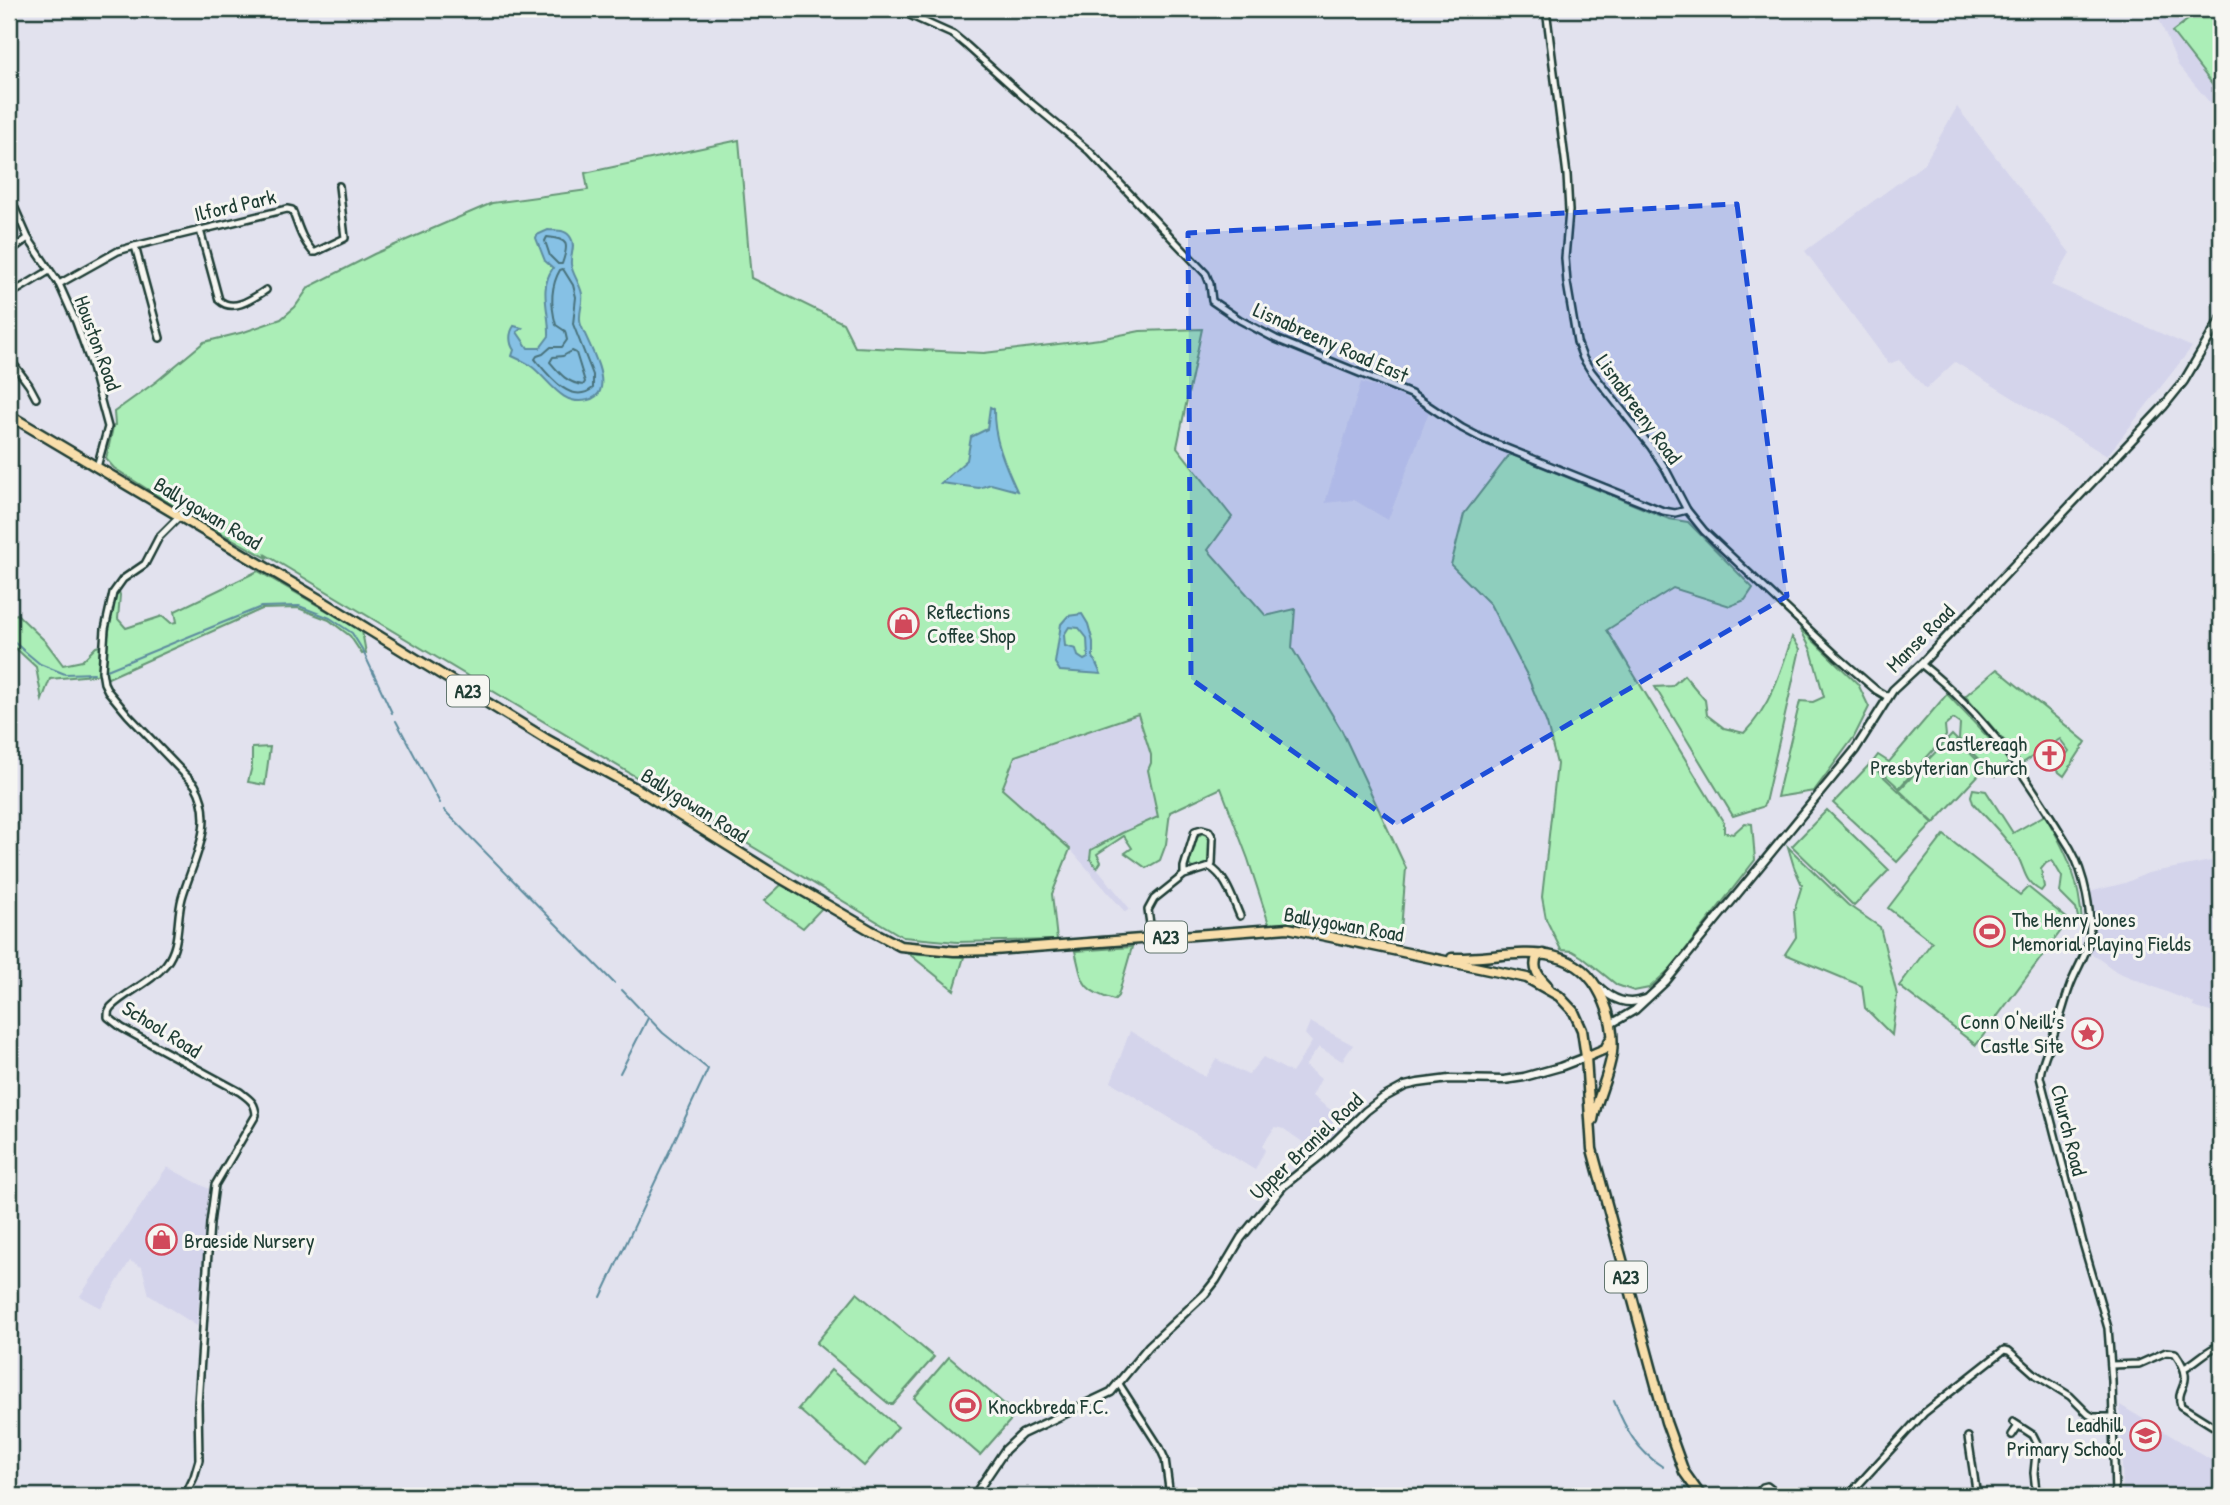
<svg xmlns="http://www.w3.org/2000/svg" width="2230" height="1505" font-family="'Patrick Hand',sans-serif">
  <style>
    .built { fill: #d4d4eb }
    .green { fill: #abeeb7; stroke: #659676; stroke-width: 2 }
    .water { fill: #86c1e5; stroke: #5d8c9e; stroke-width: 2; fill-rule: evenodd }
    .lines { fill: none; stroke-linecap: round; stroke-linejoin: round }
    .shore { stroke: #48727b; stroke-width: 2 }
    .stream { stroke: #5d8c9e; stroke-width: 2 }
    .minor-casing { stroke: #1f3d34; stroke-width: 10 }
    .tertiary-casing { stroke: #1f3d34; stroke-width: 11 }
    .primary-casing { stroke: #1f3d34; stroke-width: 13 }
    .minor { stroke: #f6f6f2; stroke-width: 5 }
    .tertiary { stroke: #f6f6f2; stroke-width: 6 }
    .primary { stroke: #f8deab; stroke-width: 8 }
    .marked { fill: #1d4ed8; fill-opacity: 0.2; stroke: #1d4ed8; stroke-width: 5; stroke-dasharray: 14 9; stroke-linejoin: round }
    .labels { text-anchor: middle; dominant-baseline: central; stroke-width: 6; stroke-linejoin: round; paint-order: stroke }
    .shield { fill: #f6f6f2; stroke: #60746d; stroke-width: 2 }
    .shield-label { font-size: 19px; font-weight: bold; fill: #1f3d34 }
    .street-label { font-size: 21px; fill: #1f3d34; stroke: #f6f6f2 }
    .poi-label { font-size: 21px; fill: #1f3d34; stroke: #f6f6f2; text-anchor: start }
  </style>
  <rect width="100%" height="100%" fill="#e2e2ee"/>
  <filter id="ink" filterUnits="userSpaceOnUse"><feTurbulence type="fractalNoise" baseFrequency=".0143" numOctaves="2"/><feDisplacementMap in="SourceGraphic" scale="14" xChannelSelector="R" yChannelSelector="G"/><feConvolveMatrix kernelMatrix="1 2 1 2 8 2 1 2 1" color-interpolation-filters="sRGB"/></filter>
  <g filter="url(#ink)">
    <g class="built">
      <path d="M2155,9H2221V116L2178,65Z"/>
      <path d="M1957,107L2070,253L2051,285L2192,347L2107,456L1955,362L1926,389L1899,360L1889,364L1805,251L1924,164Z"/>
      <path d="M1361,382L1396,393L1429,412L1388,520L1354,500L1325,503Z"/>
      <path d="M1138,714L1151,756V763L1148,770L1158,817L1122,833L1089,854L1090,859L1130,909L1125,912L1070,849L1002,790L1015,756Z"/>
      <path d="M2221,859V1015L2193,1007L2194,1003L2117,972L2088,951L2093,930L2089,892L2125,883L2148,873Z"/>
      <path d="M1310,1022L1353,1045L1342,1061L1319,1047L1305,1066L1321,1079L1312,1096L1347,1122L1317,1152L1284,1129L1275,1127L1262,1146L1265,1150L1255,1170L1111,1082L1130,1031L1205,1077L1216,1059L1248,1075L1263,1057L1292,1073L1312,1042L1305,1034Z"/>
      <path d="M167,1167L209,1189L197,1326L149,1295L142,1267L130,1261L101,1308L80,1296Z"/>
      <path d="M2120,1405L2221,1466V1487L2215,1496H2123Z"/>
    </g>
    <g class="green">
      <path d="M2202,9H2221V95L2172,32Z"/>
      <path d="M739,140L751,278L843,323L855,347L984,353L1100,339L1140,331L1202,329L1177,447L1232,517L1208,550L1266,616L1295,609L1292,648L1342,731L1406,868L1400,942L1296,923L1269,924L1248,859L1221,788L1170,812L1166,844L1160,860L1146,868L1125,853L1132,848L1124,836L1097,854L1101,862L1097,868L1090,859L1091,850L1122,833L1158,817L1148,770L1151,763V755L1138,714L1015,756L1002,789L1070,849L1052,894L1057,940L957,942L903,937L266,555L267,558L188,515L114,468L106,459L113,427L115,425L114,412L157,381L204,342L244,332L281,319L295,307L309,287L374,254L492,203L588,190L585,173Z"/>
      <path d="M1510,454L1669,519L1688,522L1753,588L1745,600L1730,606L1673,588L1607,630L1724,823V832L1733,834L1745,823L1752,824L1755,860L1671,968L1649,988L1634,991L1617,985L1582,957L1572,951L1561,950L1546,919L1542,897L1557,764L1547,724L1527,675L1490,604L1451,565L1464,514Z"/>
      <path d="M258,571L362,631L366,653L362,654L350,636L329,620L298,608L262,609L106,679L105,674L50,679L42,700L36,667L9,642V616L17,614L45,641L63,665L82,661L96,647L107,644L114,599L119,591L120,595L118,619L126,628L163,616L171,623L177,622L175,611Z"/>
      <path d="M1800,628L1858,684L1869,707L1854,737L1814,791L1777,797L1800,701L1813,702L1824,697L1811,650Z"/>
      <path d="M1792,637L1800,649L1765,803L1762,807L1733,816L1655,687L1672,686L1684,675L1705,700L1707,715L1724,728L1744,733C1770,707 1781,672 1792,637Z"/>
      <path d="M1997,669L2086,742L2064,776L2055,769L2069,751L2060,739L2021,764L2010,747L1965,696Z"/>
      <path d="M1947,694L2000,750L2009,762L1995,776L1959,739L1960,724L1953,719L1945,726L1946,736L1899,788L1872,763L1878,755L1889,762Z"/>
      <path d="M1952,735L1985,768L1934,823L1899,790Z"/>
      <path d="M270,747L265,785L248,782L252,766V748Z"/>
      <path d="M1870,764L1933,823L1897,862L1833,803Z"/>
      <path d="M1973,789L1986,791L2013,833L2045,815C2067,853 2080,880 2082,924L2079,921L2076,909L2060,893L2062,877L2052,860L2046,863L2041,869L2044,887L2041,891C2023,881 2026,871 2017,855C2006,836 1988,820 1973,803L1971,796Z"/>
      <path d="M1827,810L1889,870L1854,906L1792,846Z"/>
      <path d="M1202,833L1209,837L1210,863L1192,869L1189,864L1197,838Z"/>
      <path d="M1944,835L2020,895L2028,887L2069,920L1976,1045L1899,986L1932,942L1888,908Z"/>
      <path d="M1788,847L1848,905L1880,927L1897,995L1892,1035L1865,1008L1862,986L1785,954L1796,937L1794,911L1802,885L1794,867Z"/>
      <path d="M781,885L822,908L803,928L764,901Z"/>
      <path d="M1132,947L1118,996L1114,1000C1080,990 1083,982 1075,951Z"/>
      <path d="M908,953L964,957L954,990Z"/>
      <path d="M857,1293L934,1357L893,1404H889L816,1343Z"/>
      <path d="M949,1357L1016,1414L980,1455L914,1398Z"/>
      <path d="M831,1370L898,1427L864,1466L798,1409Z"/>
    </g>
    <g class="water">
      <path d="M548,230C557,231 566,229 571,238C576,246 570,255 571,264C572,274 580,283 582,294C584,304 577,315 581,325C587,341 607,374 600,391C598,396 592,399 588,400C561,407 549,379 531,366C526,362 518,359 512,356L514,350C509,343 509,333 514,326L522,328L517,332L528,348H540L549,336C550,312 538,289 553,268L545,261L536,238L537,235Z"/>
      <path d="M990,407L994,409C993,438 1005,465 1017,491L991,484L979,488L941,483L967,460L971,437L987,429Z"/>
      <path d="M1082,614L1088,624L1093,642V657L1101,674L1060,671L1055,663L1061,624L1068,616ZM1069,627L1079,628L1087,638L1088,658L1084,660L1078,656L1076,649L1065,646L1064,635Z"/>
    </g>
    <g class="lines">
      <g class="shore">
        <path d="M547,237C569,239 569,244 562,264H558L550,256L545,241Z"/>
        <path d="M563,269L573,285L576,297L573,324L593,375V388C571,406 548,375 535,359L537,356L543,354L551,347H562L567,340L565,331L556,325C551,307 550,287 560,270Z"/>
        <path d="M572,351L576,353L585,382L583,385C567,383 560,374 550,362L553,357L563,356Z"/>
      </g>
      <g class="stream">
        <path d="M9,638L40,664L65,674L94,673"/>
        <path d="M107,670L261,607L299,606L330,618L352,633L362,649L392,713"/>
        <path d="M396,721L440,803"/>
        <path d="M444,810L614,983"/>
        <path d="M620,1073L648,1018"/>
        <path d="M601,1297L708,1069L663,1033L622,990"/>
        <path d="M1614,1401C1625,1428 1637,1451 1663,1467"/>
        <path d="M1684,1486L1691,1496"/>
      </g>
      <defs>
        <g id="minor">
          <path d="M896,9L954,35L966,45L1025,98L1089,151L1206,274L1210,284L1212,301L1240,320L1276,339L1411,394L1462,428L1481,438L1663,511L1675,513L1687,510"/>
          <path d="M1546,9L1567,175L1569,211L1565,258L1567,283L1577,342L1583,358L1591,371L1651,447L1665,468L1687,510L1704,531L1837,656L1876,690L1888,697"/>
          <path d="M9,195L28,238L59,284L76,322L91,364L108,427L97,467"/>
          <path d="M200,230L219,300C233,313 252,299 266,290"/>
          <path d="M135,246L160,338"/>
          <path d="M9,252L28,238"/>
          <path d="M59,284L118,251L135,246L287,209L292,210C299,227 300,237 313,252H316L345,238L339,186"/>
          <path d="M9,295L49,271"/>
          <path d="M9,358L29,385L36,398"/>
          <path d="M180,516L159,537L145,564L123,579L113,593L105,629L102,671L104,683L108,691L128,715L195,785C217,823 193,860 182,898C176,920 181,945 166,964C151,983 127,991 111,1007C108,1011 108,1012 108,1017L122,1028L240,1092C250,1100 255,1102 256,1115L215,1185L210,1223L198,1404L199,1460L194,1477L185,1496"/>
          <path d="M1921,664C1989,718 2026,776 2070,848C2084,872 2094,916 2088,944C2084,960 2074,973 2069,989C2064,1003 2061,1017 2055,1031C2050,1046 2041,1061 2040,1077L2083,1243L2108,1328L2112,1381L2115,1496"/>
          <path d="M1210,867C1226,876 1233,900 1240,916"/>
          <path d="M1152,938L1148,910L1154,899L1184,875V867L1195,831L1202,829L1209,831L1213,838L1212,864L1210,867L1184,875"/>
          <path d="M2111,1365L2139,1364L2166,1352L2175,1353C2198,1385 2174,1386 2181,1406L2221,1431"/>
          <path d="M2184,1368C2197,1362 2207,1349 2221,1345"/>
          <path d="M1119,1384L1160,1448L1165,1459L1170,1496"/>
          <path d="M2013,1422L2033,1435L2037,1443L2034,1473L2036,1491L2089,1496"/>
          <path d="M2012,1435L2018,1426"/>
          <path d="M1968,1437L1977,1496"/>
          <path d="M1745,1492L1750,1496"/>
          <path d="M1682,1496H1685"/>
          <path d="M1755,1496L1763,1487L1767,1486L1780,1496"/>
          <path d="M1848,1496L1924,1413L2004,1350L2009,1351L2036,1375L2070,1396L2088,1414L2093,1417H2113"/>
        </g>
        <g id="tertiary">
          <path d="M1599,987C1613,1000 1627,1006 1646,999"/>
          <path d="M1611,1024L1635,1010L1666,981L1855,750L1893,690L1921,664L2163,407L2184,381L2221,318"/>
          <path d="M974,1496L1005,1450L1022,1434L1111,1392L1149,1346L1205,1294L1216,1280L1241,1238L1283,1186L1319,1157L1366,1111L1383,1098L1405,1086L1418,1083L1449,1079L1504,1080L1524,1077L1560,1067L1586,1057"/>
        </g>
        <g id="primary">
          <path d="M9,415L319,599L546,739L639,790L772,873L870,930L900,946L954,951L994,950L1288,928L1527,978L1559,996L1574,1012L1582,1030L1586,1057L1592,1149L1666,1422L1684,1472L1701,1496"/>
          <path d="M1543,954L1537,957C1532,969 1539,977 1547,985"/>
          <path d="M1452,958C1505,960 1571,933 1601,995C1610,1013 1614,1033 1612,1053C1609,1076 1597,1097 1593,1120"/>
          <path d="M1586,1057L1605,1049L1610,1040"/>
        </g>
      </defs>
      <use href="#minor" class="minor-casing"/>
      <use href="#tertiary" class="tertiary-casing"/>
      <use href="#primary" class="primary-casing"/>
      <use href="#minor" class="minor"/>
      <use href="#tertiary" class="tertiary"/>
      <use href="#primary" class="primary"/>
    </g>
  </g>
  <path class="marked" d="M1737,204L1787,596L1397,825L1191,679L1188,233Z"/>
  <defs>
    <symbol id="shop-ring" viewBox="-11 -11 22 22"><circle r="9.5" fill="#f6f6f2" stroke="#d1495b" stroke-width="1.5"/><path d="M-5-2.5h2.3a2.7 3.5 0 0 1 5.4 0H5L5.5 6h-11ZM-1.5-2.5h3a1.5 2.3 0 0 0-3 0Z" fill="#d1495b"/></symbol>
    <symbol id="church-ring" viewBox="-11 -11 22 22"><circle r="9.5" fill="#f6f6f2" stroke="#d1495b" stroke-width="1.5"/><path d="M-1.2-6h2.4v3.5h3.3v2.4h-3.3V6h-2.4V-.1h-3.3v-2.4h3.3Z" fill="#d1495b"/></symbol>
    <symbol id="stadium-ring" viewBox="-11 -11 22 22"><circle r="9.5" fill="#f6f6f2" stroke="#d1495b" stroke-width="1.5"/><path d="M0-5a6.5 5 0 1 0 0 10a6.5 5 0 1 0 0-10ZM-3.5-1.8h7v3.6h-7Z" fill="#d1495b"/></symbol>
    <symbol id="sight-ring" viewBox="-11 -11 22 22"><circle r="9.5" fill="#f6f6f2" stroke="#d1495b" stroke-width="1.5"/><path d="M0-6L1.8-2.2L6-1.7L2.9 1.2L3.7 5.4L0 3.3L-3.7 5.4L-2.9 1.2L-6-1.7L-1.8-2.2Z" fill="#d1495b"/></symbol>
    <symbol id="school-ring" viewBox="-11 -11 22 22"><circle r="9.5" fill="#f6f6f2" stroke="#d1495b" stroke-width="1.5"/><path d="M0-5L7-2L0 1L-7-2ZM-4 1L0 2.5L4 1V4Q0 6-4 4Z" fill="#d1495b"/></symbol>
  </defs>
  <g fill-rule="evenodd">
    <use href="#shop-ring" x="886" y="606" width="35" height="35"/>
    <use href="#church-ring" x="2032" y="738" width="35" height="35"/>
    <use href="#stadium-ring" x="1972" y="914" width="35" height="35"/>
    <use href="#sight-ring" x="2070" y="1016" width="35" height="35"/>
    <use href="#shop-ring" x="144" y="1222" width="35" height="35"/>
    <use href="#stadium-ring" x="948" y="1388" width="35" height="35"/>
    <use href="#school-ring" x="2128" y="1418" width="35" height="35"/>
  </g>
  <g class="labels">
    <g class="shield">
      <rect x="447" y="675.5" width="42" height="31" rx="5"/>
      <rect x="1145" y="921.5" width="42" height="31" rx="5"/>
      <rect x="1605" y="1261.5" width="42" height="31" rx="5"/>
    </g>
    <g class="shield-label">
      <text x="468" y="691">A23</text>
      <text x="1166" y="937">A23</text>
      <text x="1626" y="1277">A23</text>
    </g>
    <g class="street-label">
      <text transform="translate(235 205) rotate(-13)">Ilford Park</text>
      <text transform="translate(1331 342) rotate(24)">Lisnabreeny Road East</text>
      <text transform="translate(98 343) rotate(70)">Houston Road</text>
      <text transform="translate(1639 409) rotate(54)">Lisnabreeny Road</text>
      <text transform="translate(208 513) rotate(31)">Ballygowan Road</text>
      <text transform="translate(1920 638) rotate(-45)">Manse Road</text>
      <text transform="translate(695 805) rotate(32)">Ballygowan Road</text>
      <text transform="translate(1344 924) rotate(10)">Ballygowan Road</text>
      <text transform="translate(162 1029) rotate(32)">School Road</text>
      <text transform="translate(2069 1130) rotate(76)">Church Road</text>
      <text transform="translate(1306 1146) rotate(-43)">Upper Braniel Road</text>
    </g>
    <g class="poi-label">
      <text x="927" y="611">Reflections<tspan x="927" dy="24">Coffee Shop</tspan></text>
      <text x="2027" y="743" text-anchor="end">Castlereagh<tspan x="2027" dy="24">Presbyterian Church</tspan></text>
      <text x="2012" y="919">The Henry Jones<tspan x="2012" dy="24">Memorial Playing Fields</tspan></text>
      <text x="2064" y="1021" text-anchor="end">Conn O'Neill's<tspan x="2064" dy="24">Castle Site</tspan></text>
      <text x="184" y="1240">Braeside Nursery</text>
      <text x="988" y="1406">Knockbreda F.C.</text>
      <text x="2123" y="1424" text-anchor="end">Leadhill<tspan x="2123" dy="24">Primary School</tspan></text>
    </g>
  </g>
  <rect width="2230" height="1505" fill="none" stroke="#f6f6f2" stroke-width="35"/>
  <rect x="18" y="18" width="2195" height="1470" fill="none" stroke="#1f3d34" stroke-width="2.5" filter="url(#ink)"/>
</svg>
